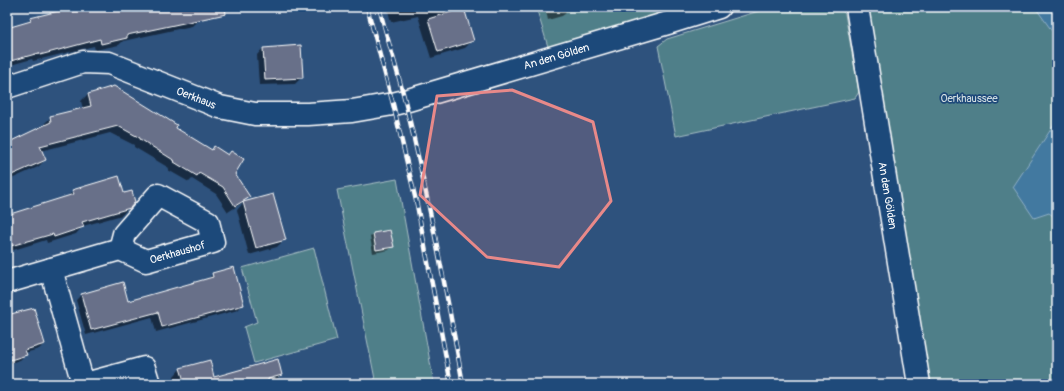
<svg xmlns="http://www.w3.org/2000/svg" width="1064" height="391" font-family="Pangolin,sans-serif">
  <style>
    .green { fill: #507f89; stroke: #a8bfc4 }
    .water { fill: #4379a0; stroke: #8eafc6 }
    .shadow { fill: #0007 }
    .building { fill: #687089; stroke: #fff }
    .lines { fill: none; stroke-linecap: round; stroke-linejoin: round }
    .minor-casing { stroke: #fff; stroke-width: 25 }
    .minor { stroke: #1f4a7a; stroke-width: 22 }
    .rail-casing { stroke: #fff; stroke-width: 4.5 }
    .rail { stroke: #1f4a7a; stroke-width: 3; stroke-dasharray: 9; stroke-linecap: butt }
    .marked { fill: #e88989; fill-opacity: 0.2; stroke: #e88989; stroke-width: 3; stroke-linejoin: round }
    .labels { text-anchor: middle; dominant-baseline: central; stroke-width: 3.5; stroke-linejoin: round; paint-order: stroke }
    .street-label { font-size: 11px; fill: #fff; stroke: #1f4a7a }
    .park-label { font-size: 11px; fill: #d3dfe2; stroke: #1f4a7a }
  </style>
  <rect width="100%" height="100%" fill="#2e527d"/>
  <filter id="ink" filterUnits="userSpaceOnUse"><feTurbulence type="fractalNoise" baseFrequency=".025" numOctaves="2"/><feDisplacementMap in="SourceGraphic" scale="8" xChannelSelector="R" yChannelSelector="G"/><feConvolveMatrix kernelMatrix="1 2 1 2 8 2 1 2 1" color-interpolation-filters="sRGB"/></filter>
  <g filter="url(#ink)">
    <g class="green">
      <path d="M536,7H655L657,18L549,50Z"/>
      <path d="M772,7H838L845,14L859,92L855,98L676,136L658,46L667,39Z"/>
      <path d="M863,7H1057V384H931Z"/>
      <path d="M397,179L434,384H376L337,190Z"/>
      <path d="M314,248L337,340L254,363L244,327L257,322L242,268Z"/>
    </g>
    <g class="water">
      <path d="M1035,7H1057V38Z"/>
      <path d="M1057,120V219L1049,213L1034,218L1013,187Z"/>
    </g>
    <g class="shadow">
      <path d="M101,7H196L199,19L192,26L123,41L119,45L95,50L94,46L33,61L32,59L7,66V29L26,24L31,19L71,14Z"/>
      <path d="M387,7H462L472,41L465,48L431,58L418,16L391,22Z"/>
      <path d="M545,7H564L566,13L562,16L548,20Z"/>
      <path d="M263,48L302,77L295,84L259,85L257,55Z"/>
      <path d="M88,94L174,128L211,151L227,156L231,152L234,174L249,196L242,203L228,212L216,194L192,179L189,182L168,170L169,168L134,147V145L110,133L41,151L45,160L38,167L7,181V134L9,138L12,136L14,141L44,126V124L51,117L83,109L81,101Z"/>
      <path d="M73,191L129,207L122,215L83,226L76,234L47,243L46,240L7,252V216L66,198Z"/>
      <path d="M272,195L284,240L277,247L249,255L237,210L243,203Z"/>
      <path d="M373,234L392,246L389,250L373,253L370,237Z"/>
      <path d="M213,274L243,304L238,310L156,332L152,317L86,335L76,300L81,295L127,302L207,280Z"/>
      <path d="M11,308L13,314L44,344L39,349L25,353V355L20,360L7,364V309Z"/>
      <path d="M181,368L213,377L226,373L227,375H281L274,382L268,384H176L174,376Z"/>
    </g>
    <g class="building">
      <path d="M97,7H225L226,14L127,35V38L101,44L100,39L40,55L39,53L7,62V28L31,21L30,18L71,8L72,12Z"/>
      <path d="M464,8L474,41L438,52L428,19Z"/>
      <path d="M301,45L303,78L265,80L263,48Z"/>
      <path d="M114,86L177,125L176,128L212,150L214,146L228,155L231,151L244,159L235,174L250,197L235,206L223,187L199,173L197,176L174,162L175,161L140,139V138L118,126L40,146L46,160L7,177V143L51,122L50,116L91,106L88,94Z"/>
      <path d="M119,176L124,193L132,191L135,202L130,208L82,222L84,227L54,237L53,234L7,247V215L74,194L72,190Z"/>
      <path d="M273,194L286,240L256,248L243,202Z"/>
      <path d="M390,230L394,247L376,250L373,233Z"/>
      <path d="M234,267L244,305L162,327L158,312L91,330L81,294L123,282L128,301L213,277L212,273Z"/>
      <path d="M34,308L45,344L25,350L27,355L7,361V315Z"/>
      <path d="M278,359L282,375L268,379L269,384H185L180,368L210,360L214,377Z"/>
    </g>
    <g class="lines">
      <defs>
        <g id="minor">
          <path id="s1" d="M857,7L919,384"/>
          <path id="s2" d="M7,87L83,62L109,63L220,107L255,114H308L352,111L393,104L405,101L668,23L719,7"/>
          <path d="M51,269L83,384"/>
          <path id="s3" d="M7,282L120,249L146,261L213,242L208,222L158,195L124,234L120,249"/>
          <path d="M85,384L144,368L149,384"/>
        </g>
      </defs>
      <use href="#minor" class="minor-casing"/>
      <use href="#minor" class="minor"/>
      <defs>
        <g id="rail">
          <path d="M367,7L393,104L417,205L451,384"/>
          <path d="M379,7C387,38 397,69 405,101C428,194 446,289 463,384"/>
        </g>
      </defs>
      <use href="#rail" class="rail-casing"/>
      <use href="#rail" class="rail"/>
    </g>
  </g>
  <path class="marked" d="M512,90L593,122L611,201L559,267L487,257L420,195L437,96Z"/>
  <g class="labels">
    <g class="street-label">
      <text stroke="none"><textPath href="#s2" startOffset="570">An den Gölden</textPath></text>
      <text stroke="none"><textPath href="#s2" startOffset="200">Oerkhaus</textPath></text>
      <text stroke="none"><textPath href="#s1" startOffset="191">An den Gölden</textPath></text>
      <text stroke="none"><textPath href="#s3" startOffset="179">Oerkhaushof</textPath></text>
    </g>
    <g class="park-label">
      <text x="969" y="98">Oerkhaussee</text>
    </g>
  </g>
  <rect width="1064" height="391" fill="none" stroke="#1f4a7a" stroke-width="24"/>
  <rect x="12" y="12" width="1040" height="367" fill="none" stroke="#fff" stroke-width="1.5" filter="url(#ink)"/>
</svg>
